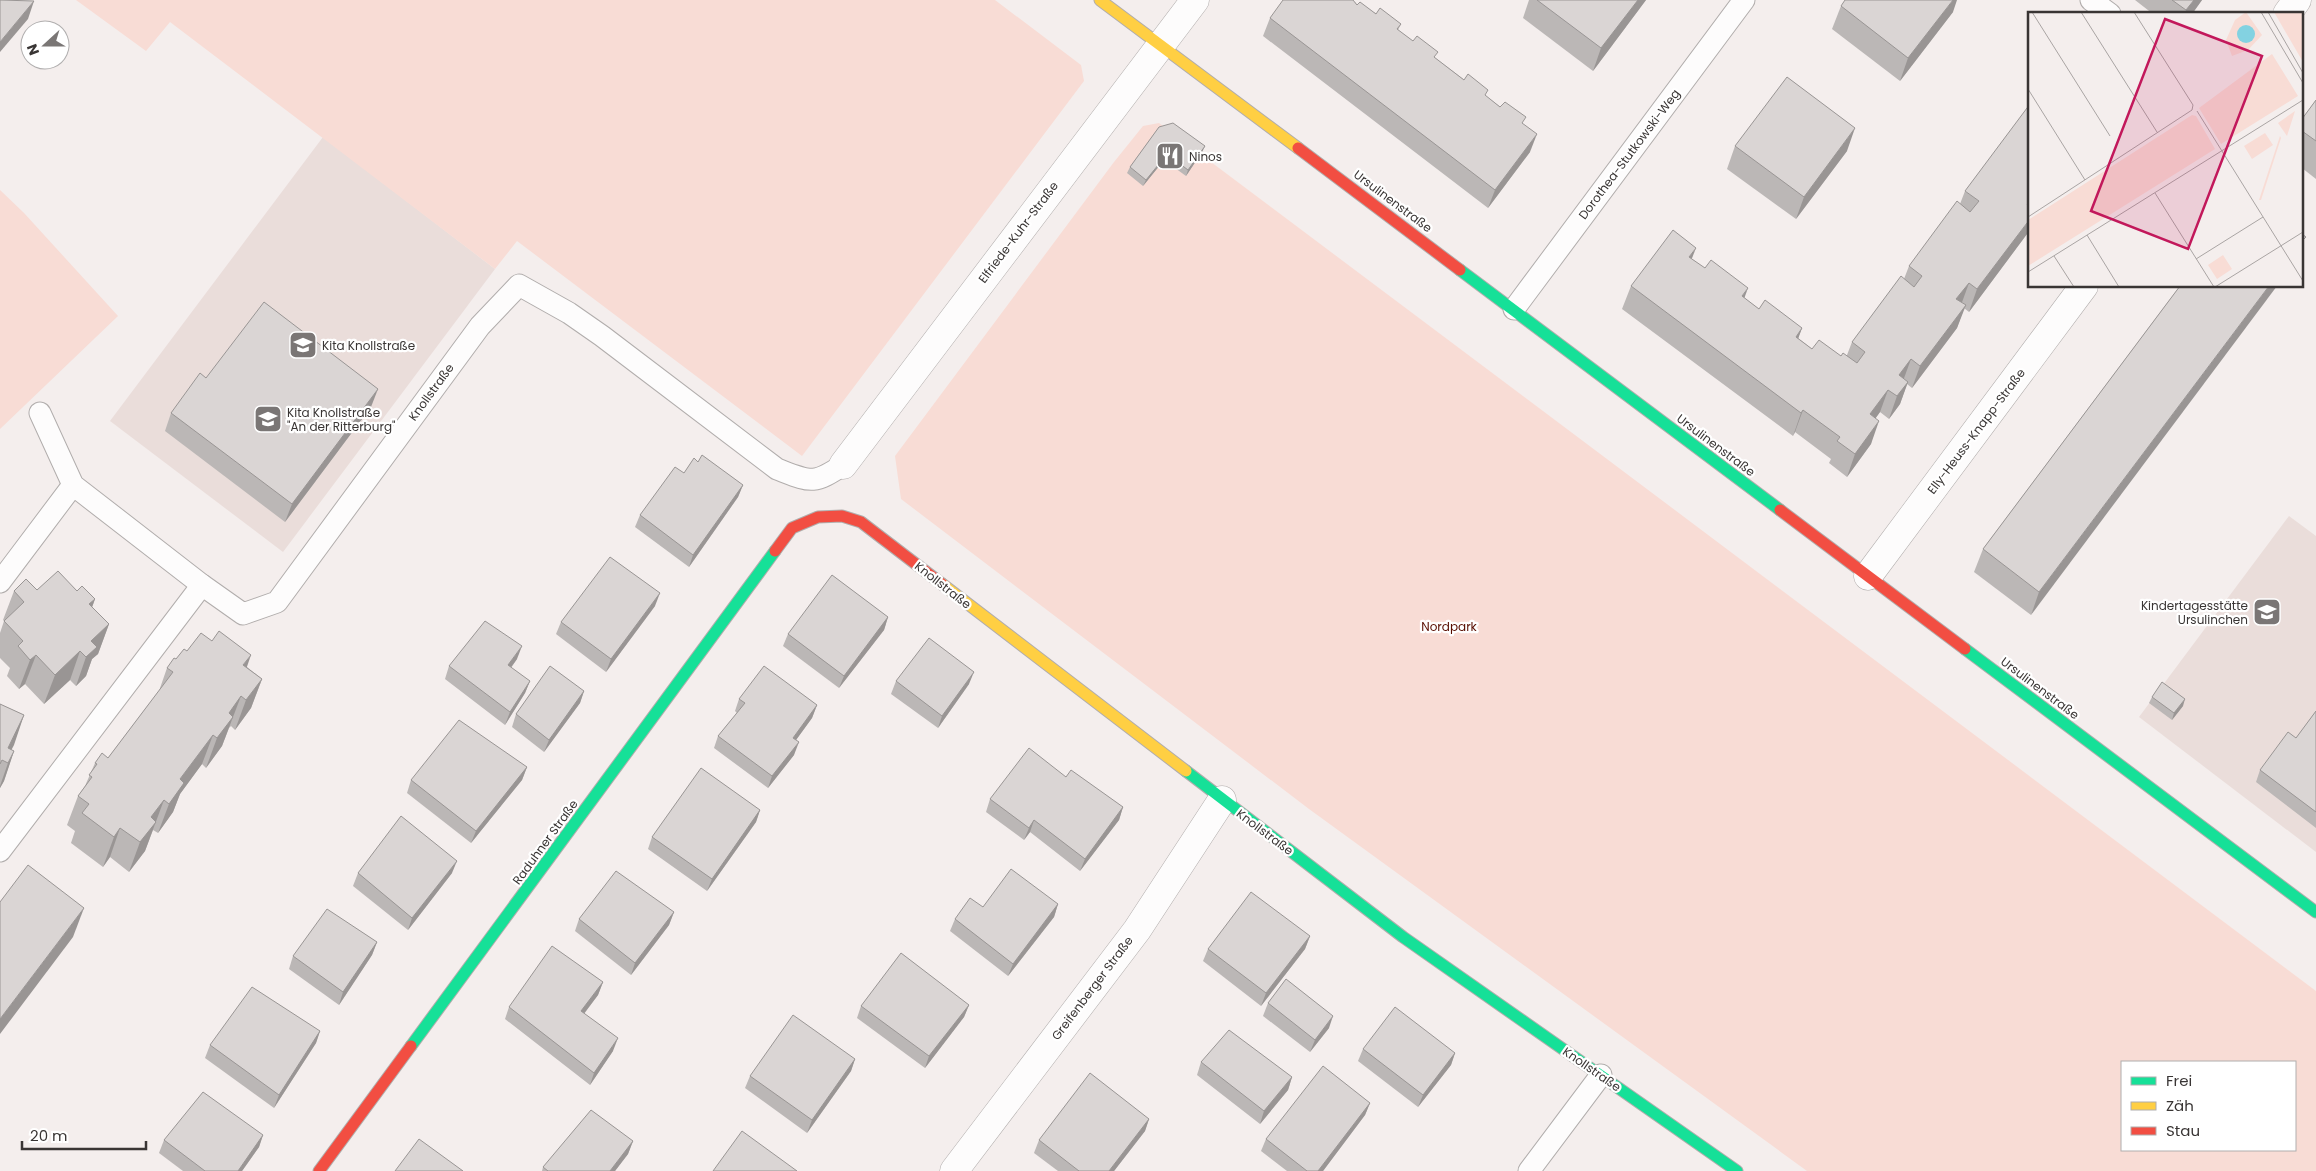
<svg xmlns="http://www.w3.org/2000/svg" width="2316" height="1171" font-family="Poppins,sans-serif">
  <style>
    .built { fill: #eaddda }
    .green { fill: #f8dcd5; fill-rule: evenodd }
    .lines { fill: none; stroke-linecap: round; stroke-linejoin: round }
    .lane-casing { stroke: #b1adac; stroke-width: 23 }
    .street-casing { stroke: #b1adac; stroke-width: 29 }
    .fast-casing { stroke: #b1adac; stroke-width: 13 }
    .slow-casing { stroke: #b1adac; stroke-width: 13 }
    .jam-casing { stroke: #b1adac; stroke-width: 13 }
    .lane { stroke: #fdfcfc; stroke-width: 21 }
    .street { stroke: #fdfcfc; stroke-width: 28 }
    .fast { stroke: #16e098; stroke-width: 11 }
    .slow { stroke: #ffcf43; stroke-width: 11 }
    .jam { stroke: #f24e42; stroke-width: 11 }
    .wall { fill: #bbb7b6 }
    .shaded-wall { fill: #999594 }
    .building { fill: #dad5d4; stroke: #999594 }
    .labels { text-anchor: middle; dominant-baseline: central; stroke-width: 4.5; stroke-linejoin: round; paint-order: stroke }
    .street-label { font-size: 12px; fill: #393534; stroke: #fff }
    .poi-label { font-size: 12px; fill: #393534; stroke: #fff; text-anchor: start }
    .park-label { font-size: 12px; fill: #580d00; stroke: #fff }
    .inset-road { fill: none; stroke: #a9a4a3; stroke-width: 1 }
    .view { fill: #c2185b; fill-opacity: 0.15; stroke: #c2185b; stroke-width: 2.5 }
    .inset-edge { fill: none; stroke: #393534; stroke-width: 2.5 }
  </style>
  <rect width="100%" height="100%" fill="#f4eeed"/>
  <g class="built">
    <path d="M323,137L495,269L283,552L110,421Z"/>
    <path d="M2289,516L2316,536V852L2139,717Z"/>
  </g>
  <g class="green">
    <path d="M76,0H995L1081,65L1084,81L802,456L517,241L495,269L170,22L146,51Z"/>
    <path d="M1159,123L2316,991V1171H1807L1309,809L901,499L895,456L1114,162L1143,126ZM2122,1062H2295V1150H2122Z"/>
    <path d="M0,190L24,213L118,316L0,429Z"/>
  </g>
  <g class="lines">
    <defs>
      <g id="lane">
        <path d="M2091,0L2110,14"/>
        <path d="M1514,309L1744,0"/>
        <path d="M40,413L73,485L202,585L243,614L277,602L480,326L519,285L569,313L602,336L777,469C811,482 813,485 843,465"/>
        <path d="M0,582L73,485"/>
        <path d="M0,851L202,585"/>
        <path d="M1529,1171L1601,1075"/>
      </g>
      <g id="street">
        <path d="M2287,14L2297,0"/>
        <path d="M843,465L1195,0"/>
        <path d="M1868,576L2084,286"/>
        <path d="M954,1171L1137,930L1222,800"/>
      </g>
      <g id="fast">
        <path d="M1460,270L1780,510"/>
        <path d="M1965,649L2316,912"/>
        <path d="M1186,771L1403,937L1737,1171"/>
        <path d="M411,1046L775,551"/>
      </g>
      <g id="slow">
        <path d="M1100,0L1298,148"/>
        <path d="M942,584L1186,771"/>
      </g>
      <g id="jam">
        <path d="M1298,148L1460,270"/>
        <path d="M1780,510L1965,649"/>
        <path d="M775,551L792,528L818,517L842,516L861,522L942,584"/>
        <path d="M319,1171L411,1046"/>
      </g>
    </defs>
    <use href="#lane" class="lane-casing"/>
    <use href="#street" class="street-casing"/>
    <use href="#fast" class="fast-casing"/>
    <use href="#slow" class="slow-casing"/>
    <use href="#jam" class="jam-casing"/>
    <use href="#lane" class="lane"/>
    <use href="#street" class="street"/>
    <use href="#fast" class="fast"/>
    <use href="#slow" class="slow"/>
    <use href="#jam" class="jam"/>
  </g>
  <g class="wall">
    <path d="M1529,0H1646L1593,71L1523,18Z"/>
    <path d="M2135,0H2202L2192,14H2153Z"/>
    <path d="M1355,2L1357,5L1401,24L1398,30L1523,124L1530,152L1488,208L1263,36L1270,18Z"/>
    <path d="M1841,6L1953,12L1900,81L1832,29Z"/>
    <path d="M2316,100V179L2302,168V119Z"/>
    <path d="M1159,127L1205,146L1202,152L1186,176L1164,160L1143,186L1127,173L1130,167Z"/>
    <path d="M1735,146L1847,151L1796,219L1727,169Z"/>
    <path d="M1965,191L2027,234L1969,312L1964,308L1957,328L1912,388L1907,384L1900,404L1889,419L1880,412L1875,419L1871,444L1847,477L1829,463L1831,459L1795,432L1793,436L1622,309L1631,286L1692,259L1759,309L1802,328L1798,338L1812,349L1841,356L1847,355L1852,342L1904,279L1909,266L1960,204Z"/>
    <path d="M2180,286L2031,615L1974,572L1983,549Z"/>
    <path d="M206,378L371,407L285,522L165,431L171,413Z"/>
    <path d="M684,473L743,485L738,497L689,567L635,527L640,515Z"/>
    <path d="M37,590L77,591L95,599L92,607L109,624L98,654L92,659L86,676L76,686L70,680L44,704L25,684L19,689L7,676L10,668L0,658V633L4,621L3,620L14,591Z"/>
    <path d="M655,606L606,672L556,634L561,622Z"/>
    <path d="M888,617L884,630L839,688L783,646L788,634Z"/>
    <path d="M187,651L247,667L262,679L251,708L235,730L231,726L229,728L222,746L206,768L202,764L180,794L173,812L158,833L153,830L145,851L129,872L110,857L103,867L71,843L75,831L67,825L78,796L85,786L95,763L108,758L159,691L167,668Z"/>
    <path d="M517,659L511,668L530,681L525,693L505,725L445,679L449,666Z"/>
    <path d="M896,681L969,684L938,728L891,694Z"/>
    <path d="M584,691L580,703L544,752L512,727L516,714Z"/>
    <path d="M2152,697L2183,706L2172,720L2149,703Z"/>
    <path d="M739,699L817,705L812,718L796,740L794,755L768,788L714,748L718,736L737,713L735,711Z"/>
    <path d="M0,704L24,715L11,750L14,751L4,781L0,788Z"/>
    <path d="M2316,711V828L2256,782L2260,770L2296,738Z"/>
    <path d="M527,767L522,780L471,843L407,793L411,780Z"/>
    <path d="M1066,777L1123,807L1119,820L1080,871L1030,832L1024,840L986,812L990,799Z"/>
    <path d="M760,810L756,822L707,891L648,849L652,837Z"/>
    <path d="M358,873H452L408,930L353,886Z"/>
    <path d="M1058,904L1054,917L1008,976L950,931L955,919Z"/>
    <path d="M674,912L669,925L631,975L575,931L579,919Z"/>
    <path d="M1310,936L1305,949L1261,1006L1203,961L1208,949Z"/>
    <path d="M377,942L372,955L339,1005L289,969L293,956Z"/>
    <path d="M603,982L598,995L584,1014L613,1051L590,1085L505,1019L509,1007Z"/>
    <path d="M1268,1003L1329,1028L1310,1052L1263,1016Z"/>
    <path d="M969,1005L964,1017L925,1068L857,1018L861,1006Z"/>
    <path d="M320,1031L316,1043L274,1108L205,1058L210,1045Z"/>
    <path d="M1363,1049L1455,1053L1451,1065L1418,1107L1358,1061Z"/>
    <path d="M855,1059L851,1071L807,1133L745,1088L750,1076Z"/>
    <path d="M1201,1062L1292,1077L1288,1090L1260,1124L1197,1075Z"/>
    <path d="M1370,1103L1365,1115L1323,1171H1287L1261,1151L1266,1139Z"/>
    <path d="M1149,1119L1145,1131L1114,1171H1058L1034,1153L1039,1140Z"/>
    <path d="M263,1135L259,1147L242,1171H183L159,1153L164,1140Z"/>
    <path d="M633,1141L628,1154L615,1171H542L543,1167Z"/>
  </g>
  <g class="shaded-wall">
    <path d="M1638,0H1646L1593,71L1601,48Z"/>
    <path d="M1953,0H1957L1953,12L1900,81L1908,58Z"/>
    <path d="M2194,0H2202L2192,14H2185L2186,10Z"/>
    <path d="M34,1L28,19L0,52V42Z"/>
    <path d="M1855,128L1847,151L1796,219L1804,197Z"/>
    <path d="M1537,134L1530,152L1488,208L1495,190Z"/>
    <path d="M1205,146L1202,152L1186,176L1188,170Z"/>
    <path d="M1167,154L1164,160L1143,186L1146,180Z"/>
    <path d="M2030,219V226L2027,234L1969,312L1977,289Z"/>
    <path d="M1696,248L1687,271L1689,257Z"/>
    <path d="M1969,283L1961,305L1956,299Z"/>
    <path d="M2269,286H2277L2031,615L2039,592Z"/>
    <path d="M1748,288L1740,310L1742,296Z"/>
    <path d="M1966,305L1957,328L1912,388L1920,366Z"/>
    <path d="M1802,328L1794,350L1796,337Z"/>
    <path d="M1911,359L1903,381L1899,375Z"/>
    <path d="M1908,382L1900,404L1889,419L1897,396Z"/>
    <path d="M378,389L371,407L285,522L292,504Z"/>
    <path d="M1888,390L1880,412L1862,437L1870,414Z"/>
    <path d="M1803,410L1795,432L1793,436L1801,413Z"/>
    <path d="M1879,421L1871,444L1847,477L1855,454Z"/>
    <path d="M743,485L738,497L689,567L693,555Z"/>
    <path d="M660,593L655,606L606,672L611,659Z"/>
    <path d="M95,599L84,629L89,604Z"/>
    <path d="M888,617L884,630L839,688L844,676Z"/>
    <path d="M109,624L98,654L92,659L86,676L76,686L86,657L91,641Z"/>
    <path d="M522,646L517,659L503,678L508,665Z"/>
    <path d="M80,651L70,680L44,704L55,675Z"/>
    <path d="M36,655L25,684L19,689L30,660Z"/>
    <path d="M251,655L241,684L243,665Z"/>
    <path d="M974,672L969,684L938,728L942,716Z"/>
    <path d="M262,679L251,708L235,730L246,700Z"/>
    <path d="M530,681L525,693L505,725L510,712Z"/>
    <path d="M584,691L580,703L544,752L549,740Z"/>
    <path d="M241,696L222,746L206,768L217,738L229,713Z"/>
    <path d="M2185,699L2183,706L2172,720L2174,713Z"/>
    <path d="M817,705L812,718L788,751L793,738Z"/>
    <path d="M24,715L14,745L5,762L8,748Z"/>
    <path d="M213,735L202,764L180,794L173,812L158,833L169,804L180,779Z"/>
    <path d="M799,742L794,755L768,788L772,776Z"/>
    <path d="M14,751L4,781L0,788V786L8,763Z"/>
    <path d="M527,767L522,780L471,843L476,831Z"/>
    <path d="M164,800L145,851L129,872L140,842L151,817Z"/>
    <path d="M1123,807L1119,820L1080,871L1085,859Z"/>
    <path d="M760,810L756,822L707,891L712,879Z"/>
    <path d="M1034,820L1030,832L1024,840L1029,828Z"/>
    <path d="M120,828L110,857L103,867L114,837Z"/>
    <path d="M457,861L452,873L408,930L412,918Z"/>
    <path d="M1058,904L1054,917L1008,976L1013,964Z"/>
    <path d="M84,908L73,937L0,1034V1019Z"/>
    <path d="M674,912L669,925L631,975L635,963Z"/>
    <path d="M1310,936L1305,949L1261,1006L1266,993Z"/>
    <path d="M377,942L372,955L339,1005L343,992Z"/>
    <path d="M603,982L598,995L576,1024L581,1011Z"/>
    <path d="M969,1005L964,1017L925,1068L929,1056Z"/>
    <path d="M1333,1016L1329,1028L1310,1052L1315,1040Z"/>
    <path d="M320,1031L316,1043L274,1108L279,1095Z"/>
    <path d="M618,1038L613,1051L590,1085L594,1073Z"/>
    <path d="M1455,1053L1451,1065L1418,1107L1423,1095Z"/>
    <path d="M855,1059L851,1071L807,1133L812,1120Z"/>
    <path d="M1292,1077L1288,1090L1260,1124L1264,1111Z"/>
    <path d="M1370,1103L1365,1115L1323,1171H1318Z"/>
    <path d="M1149,1119L1145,1131L1114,1171H1109Z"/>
    <path d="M263,1135L259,1147L242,1171H238Z"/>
    <path d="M633,1141L628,1154L615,1171H610Z"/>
  </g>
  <g class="building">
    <path d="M0,0L34,1L0,42Z"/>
    <path d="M1283,0H1353L1357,5L1360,2L1376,14L1380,8L1401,24L1397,29L1413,41L1417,36L1438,52L1434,57L1464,80L1468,74L1488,90L1485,95L1500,107L1505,102L1526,117L1522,123L1537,134L1495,190L1270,18Z"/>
    <path d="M1537,0H1638L1601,48Z"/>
    <path d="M1845,0H1953L1908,58L1841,6Z"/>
    <path d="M2172,0H2194L2186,10Z"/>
    <path d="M1787,77L1855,128L1804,197L1735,146Z"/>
    <path d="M2316,100V141L2302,131V119Z"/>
    <path d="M2030,104V201L2027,205L2030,208V219L1977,289L1969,283L1956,299L1966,305L1920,366L1911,359L1899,375L1908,382L1897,396L1888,390L1870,414L1879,421L1855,454L1837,441L1840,437L1803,410L1801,413L1631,286L1673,230L1696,248L1689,257L1705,268L1711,260L1748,288L1742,296L1759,309L1765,300L1802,328L1796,337L1812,349L1819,340L1841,356L1843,353L1857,363L1865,352L1852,342L1901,276L1914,287L1922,276L1909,266L1957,201L1970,212L1979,201L1965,191Z"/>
    <path d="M1173,123L1205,146L1188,170L1167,154L1146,180L1130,167L1159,127Z"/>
    <path d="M2302,234L2306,237L2302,241Z"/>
    <path d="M2180,286H2269L2039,592L1983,549Z"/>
    <path d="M264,302L378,389L292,504L171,413L200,373L206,378Z"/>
    <path d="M702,455L743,485L693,555L640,515L675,467L684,473L694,458L698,462Z"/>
    <path d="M610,557L660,593L611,659L561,622Z"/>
    <path d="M58,571L77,591L82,586L95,599L89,604L109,624L91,641L97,647L86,657L80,651L55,675L36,655L30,660L18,646L23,641L4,621L24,602L14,591L26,579L37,590Z"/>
    <path d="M832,575L888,617L844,676L788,634Z"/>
    <path d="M485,621L522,646L508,665L530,681L510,712L449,666Z"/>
    <path d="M219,631L251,655L243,665L262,679L246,700L241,696L229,713L233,717L217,738L213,735L180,779L184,783L169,804L164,800L151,817L156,822L140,842L120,828L114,837L82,813L89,804L78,796L92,777L89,775L97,764L95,763L102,753L108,758L173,672L167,668L174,658L176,659L184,649L187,651L201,633L212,641Z"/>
    <path d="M929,638L974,672L942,716L896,681Z"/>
    <path d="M550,666L584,691L549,740L516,714Z"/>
    <path d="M764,666L817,705L793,738L799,742L772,776L718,736L745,703L739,699Z"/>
    <path d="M2162,682L2185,699L2174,713L2152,697Z"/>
    <path d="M0,704L24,715L8,748L14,751L8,763L2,760L0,764Z"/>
    <path d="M2316,711V812L2260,770L2288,732L2296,738Z"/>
    <path d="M459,720L527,767L476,831L411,780Z"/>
    <path d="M1029,748L1066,777L1071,770L1123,807L1085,859L1034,820L1029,828L990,799Z"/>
    <path d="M701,768L760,810L712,879L652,837Z"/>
    <path d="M401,816L457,861L412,918L358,873Z"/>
    <path d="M28,865L84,908L0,1019V902Z"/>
    <path d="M1011,869L1058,904L1013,964L955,919L970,898L983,907Z"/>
    <path d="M616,871L674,912L635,963L579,919Z"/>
    <path d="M1251,892L1310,936L1266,993L1208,949Z"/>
    <path d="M327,909L377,942L343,992L293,956Z"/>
    <path d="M552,946L603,982L581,1011L618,1038L594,1073L509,1007Z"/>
    <path d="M901,953L969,1005L929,1056L861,1006Z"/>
    <path d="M1286,979L1333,1016L1315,1040L1268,1003Z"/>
    <path d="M252,987L320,1031L279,1095L210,1045Z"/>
    <path d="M1395,1007L1455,1053L1423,1095L1363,1049Z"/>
    <path d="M793,1015L855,1059L812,1120L750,1076Z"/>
    <path d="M1229,1030L1292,1077L1264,1111L1201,1062Z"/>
    <path d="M1323,1066L1370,1103L1318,1171H1307L1266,1139Z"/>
    <path d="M1090,1073L1149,1119L1109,1171H1079L1039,1140Z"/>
    <path d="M203,1092L263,1135L238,1171H205L164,1140Z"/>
    <path d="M591,1110L633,1141L610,1171H548L543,1167Z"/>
    <path d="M742,1131L797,1171H713Z"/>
    <path d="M419,1139L463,1171H395Z"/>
  </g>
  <defs>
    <symbol id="restaurant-square" viewBox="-11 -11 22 22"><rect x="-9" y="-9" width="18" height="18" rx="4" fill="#7a7675" stroke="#fff"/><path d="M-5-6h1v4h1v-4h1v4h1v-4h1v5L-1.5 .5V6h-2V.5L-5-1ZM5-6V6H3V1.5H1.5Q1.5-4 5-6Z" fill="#fff"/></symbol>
    <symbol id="school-square" viewBox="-11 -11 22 22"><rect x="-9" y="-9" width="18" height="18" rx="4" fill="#7a7675" stroke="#fff"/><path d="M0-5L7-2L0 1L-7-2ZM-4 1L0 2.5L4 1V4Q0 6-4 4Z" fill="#fff"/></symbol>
  </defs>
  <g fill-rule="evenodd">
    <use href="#restaurant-square" x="1154" y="140" width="32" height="32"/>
    <use href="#school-square" x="287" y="329" width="32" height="32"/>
    <use href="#school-square" x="252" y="403" width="32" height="32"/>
    <use href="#school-square" x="2251" y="596" width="32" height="32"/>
  </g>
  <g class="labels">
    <g class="street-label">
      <text transform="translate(1629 154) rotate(-53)">Dorothea-Stutkowski-Weg</text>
      <text transform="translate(1393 201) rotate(37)">Ursulinenstraße</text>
      <text transform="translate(1018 232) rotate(-53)">Elfriede-Kuhr-Straße</text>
      <text transform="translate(431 392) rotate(-54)">Knollstraße</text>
      <text transform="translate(1976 431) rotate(-53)">Elly-Heuss-Knapp-Straße</text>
      <text transform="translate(1716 445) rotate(37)">Ursulinenstraße</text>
      <text transform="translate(943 585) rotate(38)">Knollstraße</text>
      <text transform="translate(2040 688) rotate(37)">Ursulinenstraße</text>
      <text transform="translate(1265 832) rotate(37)">Knollstraße</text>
      <text transform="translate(545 842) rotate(-54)">Raduhner Straße</text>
      <text transform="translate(1092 988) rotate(-53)">Greifenberger Straße</text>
      <text transform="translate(1592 1069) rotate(35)">Knollstraße</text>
    </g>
    <g class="poi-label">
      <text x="1189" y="156">Ninos</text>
      <text x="322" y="345">Kita Knollstraße</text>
      <text x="287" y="412">Kita Knollstraße<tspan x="287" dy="14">"An der Ritterburg"</tspan></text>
      <text x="2248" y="605" text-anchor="end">Kindertagesstätte<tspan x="2248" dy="14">Ursulinchen</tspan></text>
    </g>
    <g class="park-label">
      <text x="1449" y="626">Nordpark</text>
    </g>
  </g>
  <g transform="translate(2028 12)">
    <rect width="275" height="275" fill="#f4eeed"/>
    <path d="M218,0L234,23L220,38L204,44L198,28L207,8ZM246,0H275V50ZM244,42L270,84L193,132L171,96ZM267,99L259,124L250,111ZM164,103L168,104L187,137L0,254V208ZM237,121L245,133L224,147L216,134ZM252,124L253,126L233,188H231ZM195,243L204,257L189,267L180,253Z" fill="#f8dcd5"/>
    <path d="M209 22a9 9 0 1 1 18 0a9 9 0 1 1-18 0Z" fill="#83d2e1"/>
    <path class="inset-road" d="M4,0L82,124M53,0L129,120M233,0L275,71M240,0L275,61M0,77L57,168M169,99L275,269M127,181L186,275M0,205L164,98L165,93L106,0M59,223L91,275M26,244L46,275M168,247L235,205M0,260L275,88M187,275L275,220"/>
    <path class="view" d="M137,7L234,44L160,237L63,199Z"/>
    <rect width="275" height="275" class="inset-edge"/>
  </g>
  <rect x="2121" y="1061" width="175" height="90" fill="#ffffff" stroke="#b0aeae"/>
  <rect x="2131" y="1077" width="25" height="8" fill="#16e098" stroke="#b0aeae"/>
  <text x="2166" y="1086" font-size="15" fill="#393534">Frei</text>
  <rect x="2131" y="1102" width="25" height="8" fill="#ffcf43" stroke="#b0aeae"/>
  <text x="2166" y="1111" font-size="15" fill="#393534">Zäh</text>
  <rect x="2131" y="1127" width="25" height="8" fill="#f24e42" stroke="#b0aeae"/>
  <text x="2166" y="1136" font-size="15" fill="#393534">Stau</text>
  <g transform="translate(45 45) rotate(249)"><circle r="24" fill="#ffffff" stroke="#b0aeae"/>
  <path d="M0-4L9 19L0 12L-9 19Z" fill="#7a7675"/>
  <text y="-8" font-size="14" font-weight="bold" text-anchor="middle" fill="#393534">N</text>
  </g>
  <path d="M22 1141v8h124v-8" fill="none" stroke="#393534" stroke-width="2.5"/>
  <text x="30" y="1141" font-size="15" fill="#393534" stroke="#ffffff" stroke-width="4" paint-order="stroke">20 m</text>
</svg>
